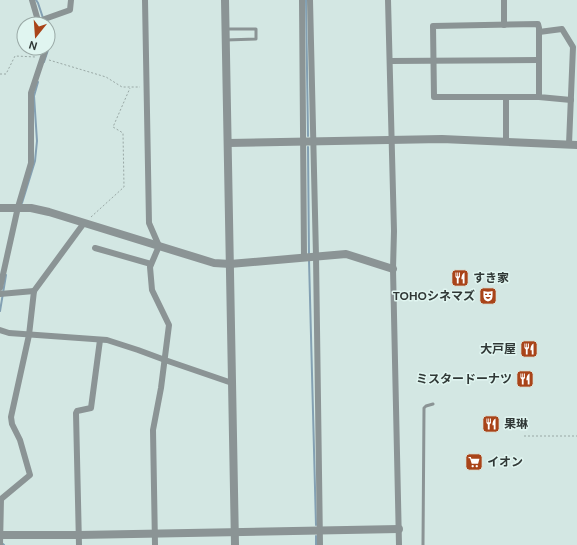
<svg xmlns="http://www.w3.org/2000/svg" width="577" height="545" font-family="'DM Sans','Noto Sans JP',sans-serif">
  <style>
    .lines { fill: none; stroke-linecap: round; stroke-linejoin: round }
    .stream { stroke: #83a0b3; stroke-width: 2 }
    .path { stroke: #99a8a5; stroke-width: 1; stroke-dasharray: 2 2; stroke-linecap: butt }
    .service { stroke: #8b9495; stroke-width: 3 }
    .minor { stroke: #8b9495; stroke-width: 6 }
    .tertiary { stroke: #8b9495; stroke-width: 8 }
    .labels { text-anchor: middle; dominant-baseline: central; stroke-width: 3; stroke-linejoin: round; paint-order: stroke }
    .poi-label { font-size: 12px; font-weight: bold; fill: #303836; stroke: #e0f5f0; text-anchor: start }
  </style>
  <rect width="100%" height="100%" fill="#d3e7e3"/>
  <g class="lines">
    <g class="stream">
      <path d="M36,0L38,3L45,24"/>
      <path d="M306,0L308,136"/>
      <path d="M48,39V46"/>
      <path d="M44,62L48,50"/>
      <path d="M308,147L309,256"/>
      <path d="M22,203L35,161L37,141L34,96L38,82"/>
      <path d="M309,260L316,525"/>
      <path d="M0,311L6,275"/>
      <path d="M316,536V545"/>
      <path d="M3,544L4,545"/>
    </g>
    <g class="path">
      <path d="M49,60L106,77L122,87H140"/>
      <path d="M0,74H6L15,56L36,57"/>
      <path d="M91,217L124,187L123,133L113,127L130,88"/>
      <path d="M524,436H577"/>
    </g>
    <g class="service">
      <path d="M226,29H256V39L226,40"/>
      <path d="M423,545L424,408L426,406L433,404"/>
    </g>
    <g class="minor">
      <path d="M32,0L39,24"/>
      <path d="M145,0L149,223L159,246L150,267L152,290L169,325L161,388L153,430L155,545"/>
      <path d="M302,0L304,257"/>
      <path d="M310,0L316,256L320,545"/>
      <path d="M388,0L394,231L393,269L399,545"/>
      <path d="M504,0V25"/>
      <path d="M39,21L70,10L71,0"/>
      <path d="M539,32L562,29L573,47L569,144"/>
      <path d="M390,61L538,60"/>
      <path d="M506,97V141"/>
      <path d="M539,97V28L538,24L433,26L434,97H539L571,100"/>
      <path d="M95,248L151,264"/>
      <path d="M0,288L18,207L31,163V93L46,48"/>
      <path d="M0,294L34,291"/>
      <path d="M0,330L9,333L107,340L138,350L165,360L232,383"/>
      <path d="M0,500L30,475L20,440L12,424L11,417L29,335L34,291L84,223"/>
      <path d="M0,545L1,499"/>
      <path d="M79,545L76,413L77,411L91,408L100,340"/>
    </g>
    <g class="tertiary">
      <path d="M225,0L235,545"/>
      <path d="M228,143L442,139L577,145"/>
      <path d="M0,208H31L49,212L214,263L230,264L346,254L393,269"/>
      <path d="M0,535H79L399,529"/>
    </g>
  </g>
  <defs>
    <symbol id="restaurant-square" viewBox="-11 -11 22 22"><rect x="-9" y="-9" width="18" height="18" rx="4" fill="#a94419" stroke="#e0f5f0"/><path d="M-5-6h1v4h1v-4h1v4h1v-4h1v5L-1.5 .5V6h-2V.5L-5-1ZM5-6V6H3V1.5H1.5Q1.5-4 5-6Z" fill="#fff"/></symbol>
    <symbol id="theatre-square" viewBox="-11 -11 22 22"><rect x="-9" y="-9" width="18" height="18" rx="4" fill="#a94419" stroke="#e0f5f0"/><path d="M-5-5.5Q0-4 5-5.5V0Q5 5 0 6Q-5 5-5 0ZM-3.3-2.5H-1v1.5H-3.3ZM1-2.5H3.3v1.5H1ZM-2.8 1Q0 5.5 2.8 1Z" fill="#fff"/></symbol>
    <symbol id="supermarket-square" viewBox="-11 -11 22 22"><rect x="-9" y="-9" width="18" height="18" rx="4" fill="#a94419" stroke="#e0f5f0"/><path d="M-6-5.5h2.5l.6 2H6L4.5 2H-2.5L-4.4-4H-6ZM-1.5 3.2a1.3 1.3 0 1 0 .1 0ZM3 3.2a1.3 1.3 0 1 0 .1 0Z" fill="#fff"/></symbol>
  </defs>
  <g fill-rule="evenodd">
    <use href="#restaurant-square" x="450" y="268" width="20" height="20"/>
    <use href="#theatre-square" x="478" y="286" width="20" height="20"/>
    <use href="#restaurant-square" x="519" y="339" width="20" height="20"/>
    <use href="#restaurant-square" x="515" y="369" width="20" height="20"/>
    <use href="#restaurant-square" x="481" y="414" width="20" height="20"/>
    <use href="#supermarket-square" x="464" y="452" width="20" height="20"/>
  </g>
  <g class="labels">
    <g class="poi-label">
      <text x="473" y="278">すき家</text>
      <text x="475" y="296" text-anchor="end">TOHOシネマズ</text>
      <text x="516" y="349" text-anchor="end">大戸屋</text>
      <text x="512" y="379" text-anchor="end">ミスタードーナツ</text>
      <text x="504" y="424">果琳</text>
      <text x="487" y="462">イオン</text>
    </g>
  </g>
  <g transform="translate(36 36) rotate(197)"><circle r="19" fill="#e0f5f0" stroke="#9aa9a6"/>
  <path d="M0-3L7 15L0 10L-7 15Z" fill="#a94419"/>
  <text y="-6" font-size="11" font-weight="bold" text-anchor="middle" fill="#303836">N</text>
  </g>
</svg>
